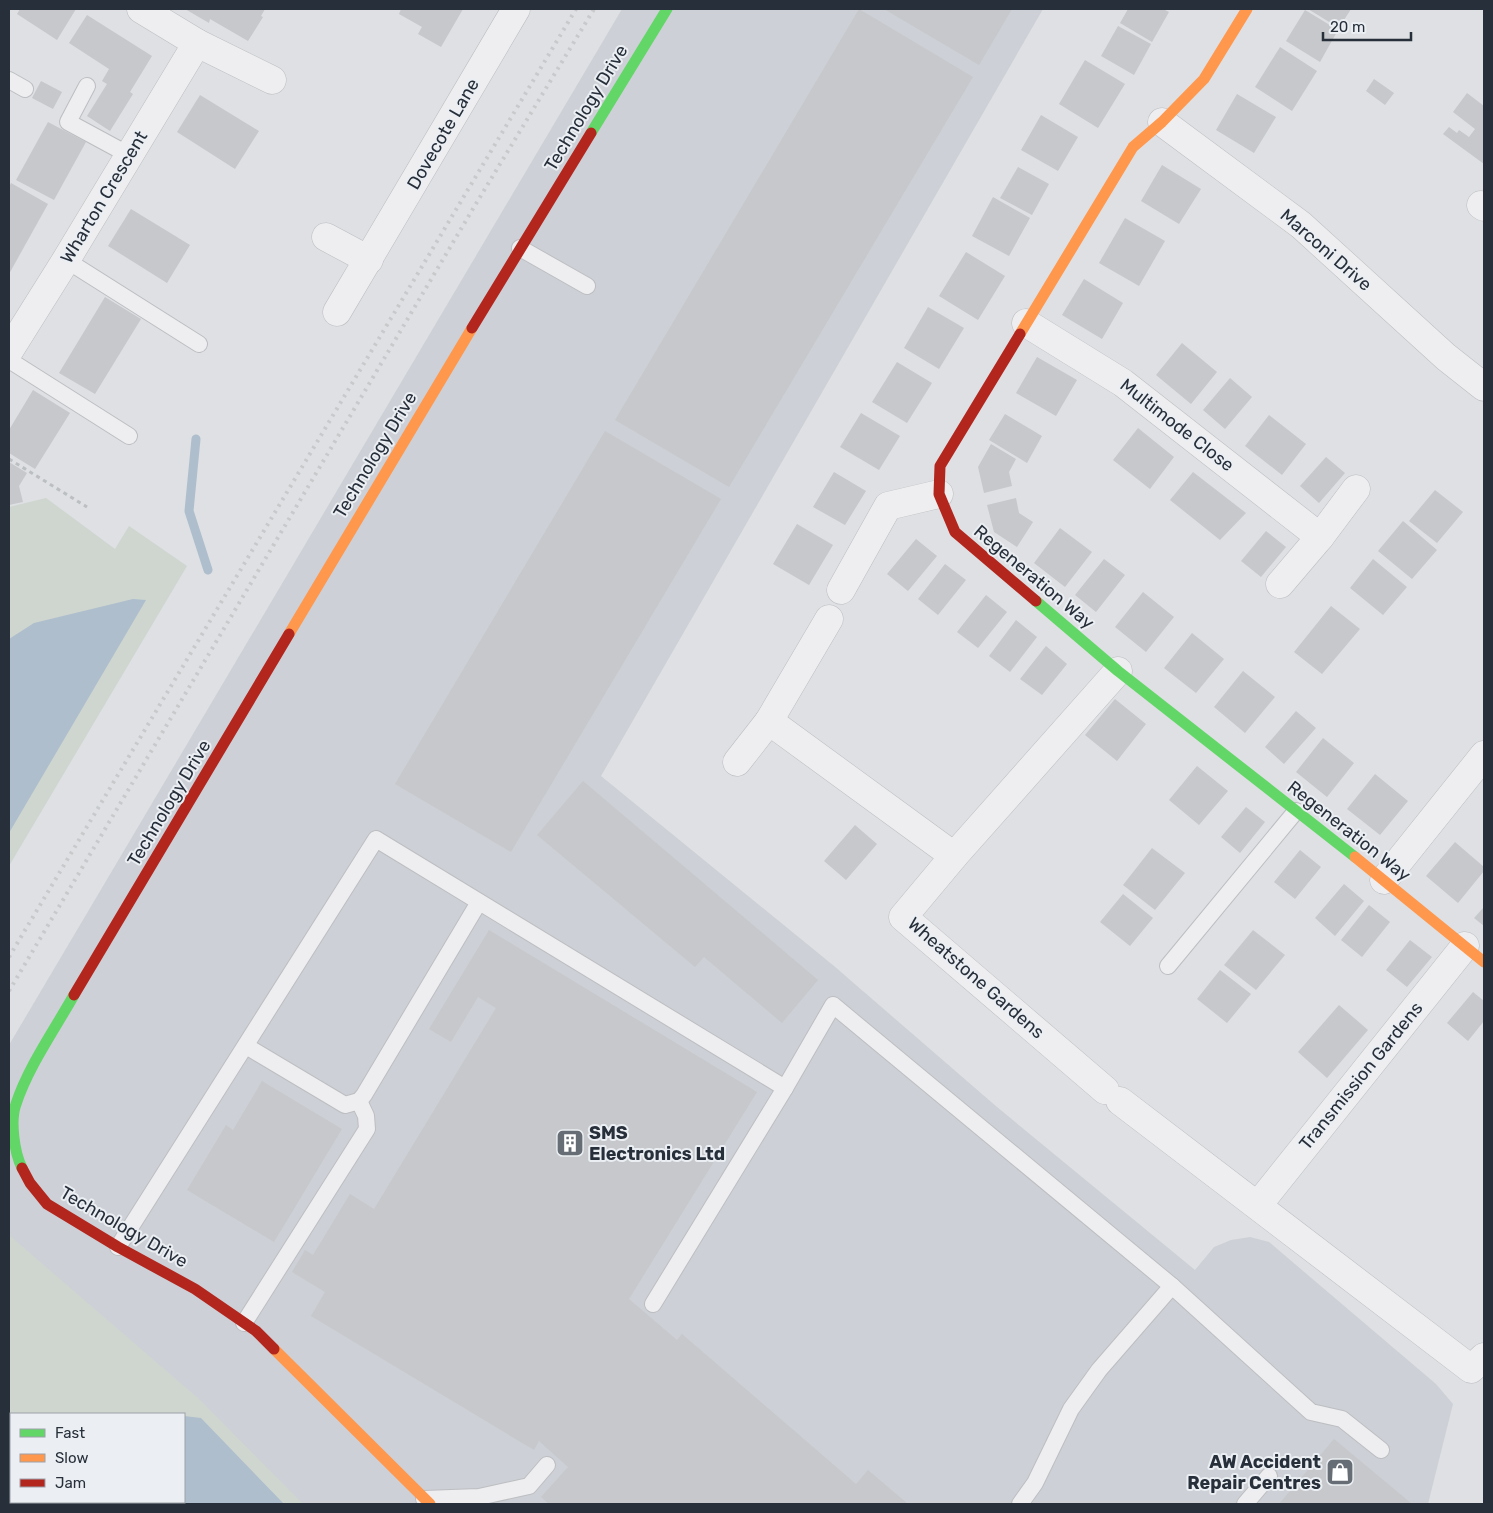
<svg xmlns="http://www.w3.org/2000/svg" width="1493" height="1513" font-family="Rubik,sans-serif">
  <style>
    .built { fill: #cdd0d6 }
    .green { fill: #cfd6cf; fill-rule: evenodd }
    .water { fill: #aebecd }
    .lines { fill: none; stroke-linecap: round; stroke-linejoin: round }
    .stream { stroke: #aebecd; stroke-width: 9 }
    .building { fill: #c6c8cb }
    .lane-casing { stroke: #bcbec1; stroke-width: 18 }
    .street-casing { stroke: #bcbec1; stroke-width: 29 }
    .path { stroke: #bcbfc2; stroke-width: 3; stroke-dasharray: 4 4; stroke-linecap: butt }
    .lane { stroke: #eeeef0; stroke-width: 16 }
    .street { stroke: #eeeef0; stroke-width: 28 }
    .fast { stroke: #63d668; stroke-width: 11 }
    .slow { stroke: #ff974d; stroke-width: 11 }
    .jam { stroke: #b3261e; stroke-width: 11 }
    .rail { stroke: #c7c9cb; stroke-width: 4; stroke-dasharray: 2.5 5; stroke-linecap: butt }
    .labels { text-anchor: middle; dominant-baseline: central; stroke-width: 4; stroke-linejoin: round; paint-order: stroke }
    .street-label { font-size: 18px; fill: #272f3a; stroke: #ebeff3 }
    .poi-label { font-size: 18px; font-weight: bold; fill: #272f3a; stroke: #ebeff3; text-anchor: start }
  </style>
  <rect width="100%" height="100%" fill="#dee0e3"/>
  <path class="built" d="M622,9H1043L601,776L834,966L997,1107L1195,1270L1214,1247L1231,1240L1250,1237L1269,1242L1436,1384L1453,1404L1428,1504H302L9,1238V1045Z"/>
  <g class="green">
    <path d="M46,498L115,549L129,526L187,566L9,866V507Z"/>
    <path d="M9,1235L199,1399L303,1504H9ZM11,1414H184V1502H11Z"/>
  </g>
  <g class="water">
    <path d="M133,599L146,600L9,833V639L34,623Z"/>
    <path d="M184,1416L201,1418L284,1504H9V1434H11V1502H184Z"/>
  </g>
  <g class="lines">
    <path class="stream" d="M196,439L189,511L208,570"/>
  </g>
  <g class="building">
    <path d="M20,9H76L57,40L17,14Z"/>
    <path d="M185,9H265L261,16L263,17L248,41L210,19L209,23Z"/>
    <path d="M401,9H463L441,47L418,34L422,27L399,14Z"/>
    <path d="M859,9L973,77L729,487L615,420Z"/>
    <path d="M884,9H1012L979,65Z"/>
    <path d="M1128,9H1163L1169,12L1152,42L1120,23Z"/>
    <path d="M1308,9H1351L1339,28Z"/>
    <path d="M1305,10L1338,30L1320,62L1286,41Z"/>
    <path d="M87,15L152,56L130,92L133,94L110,131L87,116L107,84L102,81L109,69L69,43Z"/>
    <path d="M1118,26L1151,44L1134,75L1101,56Z"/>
    <path d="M1280,47L1317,71L1292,111L1255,87Z"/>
    <path d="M1085,60L1125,84L1098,128L1059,104Z"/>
    <path d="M1374,79L1394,93L1385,105L1366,91Z"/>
    <path d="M41,81L62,92L53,109L32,98Z"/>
    <path d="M1467,93L1484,106V164L1443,134L1449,127L1457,133L1459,130L1469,137L1475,129L1453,112Z"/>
    <path d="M1237,94L1276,117L1254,153L1216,130Z"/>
    <path d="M200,95L259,131L235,169L177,132Z"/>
    <path d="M1041,115L1078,137L1058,171L1021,150Z"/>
    <path d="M48,122L86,142L54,200L16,180Z"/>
    <path d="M1162,165L1201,189L1179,224L1141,201Z"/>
    <path d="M1018,167L1049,184L1032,215L1000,198Z"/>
    <path d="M11,183L48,204L9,274V187Z"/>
    <path d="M993,197L1030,218L1009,256L972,236Z"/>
    <path d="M131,209L190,245L167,283L108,246Z"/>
    <path d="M1125,218L1165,241L1139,286L1099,263Z"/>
    <path d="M966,252L1005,276L978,320L939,296Z"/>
    <path d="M1084,279L1123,303L1102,339L1062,315Z"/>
    <path d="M105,297L141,319L95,394L59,373Z"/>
    <path d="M928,307L964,328L939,369L904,348Z"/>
    <path d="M1182,343L1217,372L1191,404L1156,375Z"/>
    <path d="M1037,357L1077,380L1056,416L1016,393Z"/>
    <path d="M897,362L932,383L907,423L872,402Z"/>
    <path d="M1230,378L1252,397L1225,429L1203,410Z"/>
    <path d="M33,390L70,413L35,469L9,453V430Z"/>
    <path d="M861,413L900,436L879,470L840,447Z"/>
    <path d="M1005,414L1042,436L1027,463L989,440Z"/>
    <path d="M1269,415L1306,444L1282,475L1245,446Z"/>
    <path d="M1138,428L1174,457L1150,489L1113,460Z"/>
    <path d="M605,431L721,499L511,852L395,784Z"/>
    <path d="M991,444L1016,459L1009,472L1012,486L984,493L978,467Z"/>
    <path d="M1326,457L1345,473L1319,503L1300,486Z"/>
    <path d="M9,462L27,473L19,486L23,502L9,505Z"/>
    <path d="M834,472L866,491L845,525L813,507Z"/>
    <path d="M1193,472L1246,513L1220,540L1170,500Z"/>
    <path d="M1435,490L1463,512L1437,543L1409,521Z"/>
    <path d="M1016,498L1019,513L1033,522L1017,547L994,532L987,505Z"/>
    <path d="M1403,521L1437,550L1412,579L1378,551Z"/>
    <path d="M797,524L833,545L809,585L773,564Z"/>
    <path d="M1060,528L1092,552L1065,587L1034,563Z"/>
    <path d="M1266,531L1286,547L1261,577L1241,561Z"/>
    <path d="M916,539L937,556L908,591L887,574Z"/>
    <path d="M1104,559L1125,575L1096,612L1075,595Z"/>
    <path d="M1373,559L1407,587L1383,615L1350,588Z"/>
    <path d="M945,564L966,580L938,615L918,599Z"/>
    <path d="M1143,592L1174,617L1146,652L1115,627Z"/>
    <path d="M986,595L1007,612L978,648L957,632Z"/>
    <path d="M1331,606L1360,629L1322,674L1294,652Z"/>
    <path d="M1016,620L1037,637L1010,672L989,656Z"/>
    <path d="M1192,633L1224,659L1196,693L1164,668Z"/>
    <path d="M1046,646L1067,664L1042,695L1020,679Z"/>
    <path d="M1243,671L1275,697L1245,733L1214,707Z"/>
    <path d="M1115,699L1146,724L1117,761L1085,735Z"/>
    <path d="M1296,711L1316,728L1284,764L1265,747Z"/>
    <path d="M1323,738L1354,763L1327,797L1296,772Z"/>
    <path d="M1197,766L1228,791L1199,825L1169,800Z"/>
    <path d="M1375,774L1408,801L1380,835L1347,809Z"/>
    <path d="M583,781L818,980L782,1023L704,957L695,967L537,835Z"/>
    <path d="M1246,807L1265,822L1240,853L1221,837Z"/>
    <path d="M855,825L877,844L846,880L824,861Z"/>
    <path d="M1455,842L1484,867V871L1458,903L1426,876Z"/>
    <path d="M1152,848L1185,873L1155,910L1123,885Z"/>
    <path d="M1300,850L1321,867L1295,899L1274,882Z"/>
    <path d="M1344,884L1364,901L1335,936L1315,918Z"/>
    <path d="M1123,894L1153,918L1130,946L1100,922Z"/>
    <path d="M1369,905L1390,922L1362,957L1341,940Z"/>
    <path d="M1484,907V926L1474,918Z"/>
    <path d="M489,930L757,1092L629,1299L677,1340L682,1334L856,1484L868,1470L908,1504H549L541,1497L568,1467L539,1441L534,1450L311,1316L325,1292L292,1272L305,1250L313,1255L350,1194L374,1209L496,1008L478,997L451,1042L429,1029Z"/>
    <path d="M1253,930L1285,955L1256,990L1224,965Z"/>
    <path d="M1410,940L1432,957L1407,987L1386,970Z"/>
    <path d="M1220,970L1251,994L1227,1023L1197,999Z"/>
    <path d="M1473,992L1484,1001V1021L1468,1041L1447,1023Z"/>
    <path d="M1339,1005L1368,1030L1327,1078L1298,1052Z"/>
    <path d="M262,1081L342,1129L274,1242L187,1190L226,1125L233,1130Z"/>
    <path d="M1334,1439L1412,1504H1279Z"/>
  </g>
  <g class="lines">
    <defs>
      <g id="lane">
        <path d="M9,80L25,89"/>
        <path d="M87,86L68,122L129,155"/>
        <path d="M520,248L587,286"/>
        <path d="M66,260L199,344"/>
        <path d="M9,360L129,436"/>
        <path d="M1168,966L1296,811"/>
        <path d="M246,1046L345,1105L359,1101L364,1095L479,902"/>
        <path d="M118,1247L376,839L785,1088"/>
        <path d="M653,1304L785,1088L833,1005L1172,1286L1311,1412L1342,1419L1381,1450"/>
        <path d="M244,1323L367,1129L366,1116L359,1101"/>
        <path d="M424,1499L479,1497L529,1486L547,1465"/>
        <path d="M1020,1504L1035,1483L1071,1409L1099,1370L1172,1286"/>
        <path d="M1245,1504L1269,1476"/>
      </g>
      <g id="street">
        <path d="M141,9L197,43L272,80"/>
        <path d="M1162,122L1301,225L1446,357L1484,387"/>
        <path d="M1481,205L1484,207"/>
        <path d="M326,237L369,260"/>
        <path d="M337,312L516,9"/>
        <path d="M1026,323L1123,383L1320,537L1280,584"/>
        <path d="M9,351L66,260L197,43"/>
        <path d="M1320,537L1356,489"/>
        <path d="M841,590L888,506L939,494"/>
        <path d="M769,721L829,619"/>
        <path d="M737,762L769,721L954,856"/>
        <path d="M1384,880L1484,755"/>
        <path d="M1105,1090L903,917L954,856L1118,671"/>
        <path d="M1120,1101L1471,1369L1484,1357"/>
        <path d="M1258,1205L1465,946"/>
      </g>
    </defs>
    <use href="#lane" class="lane-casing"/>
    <use href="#street" class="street-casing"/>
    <path class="path" d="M9,459L87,507"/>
    <use href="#lane" class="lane"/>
    <use href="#street" class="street"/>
    <g class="fast">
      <path d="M591,133L667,9"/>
      <path d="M1036,601L1118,671L1355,857"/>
      <path d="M22,1168C14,1152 10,1120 16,1104C28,1067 55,1029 74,995"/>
    </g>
    <g class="slow">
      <path d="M1020,334L1133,147L1162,122L1204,79L1247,9"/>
      <path d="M289,634L472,328"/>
      <path d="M1355,857L1484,962"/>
      <path d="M274,1349L430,1504"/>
    </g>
    <g class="jam">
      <path d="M472,328L591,133"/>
      <path d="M1020,334L940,466L939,494L955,532L1036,601"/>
      <path d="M74,995L289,634"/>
      <path d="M22,1168L30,1183L47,1204L118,1247L195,1289L256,1331L274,1349"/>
    </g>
    <g class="rail">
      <path d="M9,957L576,9"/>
      <path d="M9,991L474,207L594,9"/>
    </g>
  </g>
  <defs>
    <symbol id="building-square" viewBox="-11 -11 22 22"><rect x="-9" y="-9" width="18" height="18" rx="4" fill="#676d75" stroke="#ebeff3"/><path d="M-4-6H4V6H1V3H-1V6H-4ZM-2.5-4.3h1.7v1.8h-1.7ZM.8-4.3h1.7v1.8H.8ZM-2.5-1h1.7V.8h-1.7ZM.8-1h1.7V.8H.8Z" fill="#fff"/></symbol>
    <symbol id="shop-square" viewBox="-11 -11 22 22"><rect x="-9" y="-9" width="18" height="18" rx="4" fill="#676d75" stroke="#ebeff3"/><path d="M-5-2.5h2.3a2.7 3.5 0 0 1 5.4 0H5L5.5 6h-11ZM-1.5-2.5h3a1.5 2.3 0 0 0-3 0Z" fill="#fff"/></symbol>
  </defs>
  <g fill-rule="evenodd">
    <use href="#building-square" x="554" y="1127" width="32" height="32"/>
    <use href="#shop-square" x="1324" y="1456" width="32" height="32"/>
  </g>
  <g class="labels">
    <g class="street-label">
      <text transform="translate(586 108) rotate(-59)">Technology Drive</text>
      <text transform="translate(443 134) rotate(-60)">Dovecote Lane</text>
      <text transform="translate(104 197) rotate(-59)">Wharton Crescent</text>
      <text transform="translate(1326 250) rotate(41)">Marconi Drive</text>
      <text transform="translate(1177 425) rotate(38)">Multimode Close</text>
      <text transform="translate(375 455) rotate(-59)">Technology Drive</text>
      <text transform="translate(1034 577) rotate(40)">Regeneration Way</text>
      <text transform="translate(169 803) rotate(-59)">Technology Drive</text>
      <text transform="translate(1349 831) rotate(38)">Regeneration Way</text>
      <text transform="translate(976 978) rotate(41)">Wheatstone Gardens</text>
      <text transform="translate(1361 1076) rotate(-51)">Transmission Gardens</text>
      <text transform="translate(124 1227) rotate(30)">Technology Drive</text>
    </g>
    <g class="poi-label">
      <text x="589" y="1133">SMS<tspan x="589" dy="21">Electronics Ltd</tspan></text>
      <text x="1321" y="1462" text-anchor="end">AW Accident<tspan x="1321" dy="21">Repair Centres</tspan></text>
    </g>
  </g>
  <rect width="1493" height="1513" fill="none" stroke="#272f3a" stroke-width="20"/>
  <rect x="10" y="1413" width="175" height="90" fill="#ebeff3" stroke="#9da2a9"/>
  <rect x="20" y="1429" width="25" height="8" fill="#63d668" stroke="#9da2a9"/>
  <text x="55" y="1438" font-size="15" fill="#272f3a">Fast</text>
  <rect x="20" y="1454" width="25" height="8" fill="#ff974d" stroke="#9da2a9"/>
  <text x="55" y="1463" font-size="15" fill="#272f3a">Slow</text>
  <rect x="20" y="1479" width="25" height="8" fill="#b3261e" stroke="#9da2a9"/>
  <text x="55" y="1488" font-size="15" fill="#272f3a">Jam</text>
  <path d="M1323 32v8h88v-8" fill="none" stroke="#272f3a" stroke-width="2.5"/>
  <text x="1330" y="32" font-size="15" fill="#272f3a" stroke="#ebeff3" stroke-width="4" paint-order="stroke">20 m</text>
</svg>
